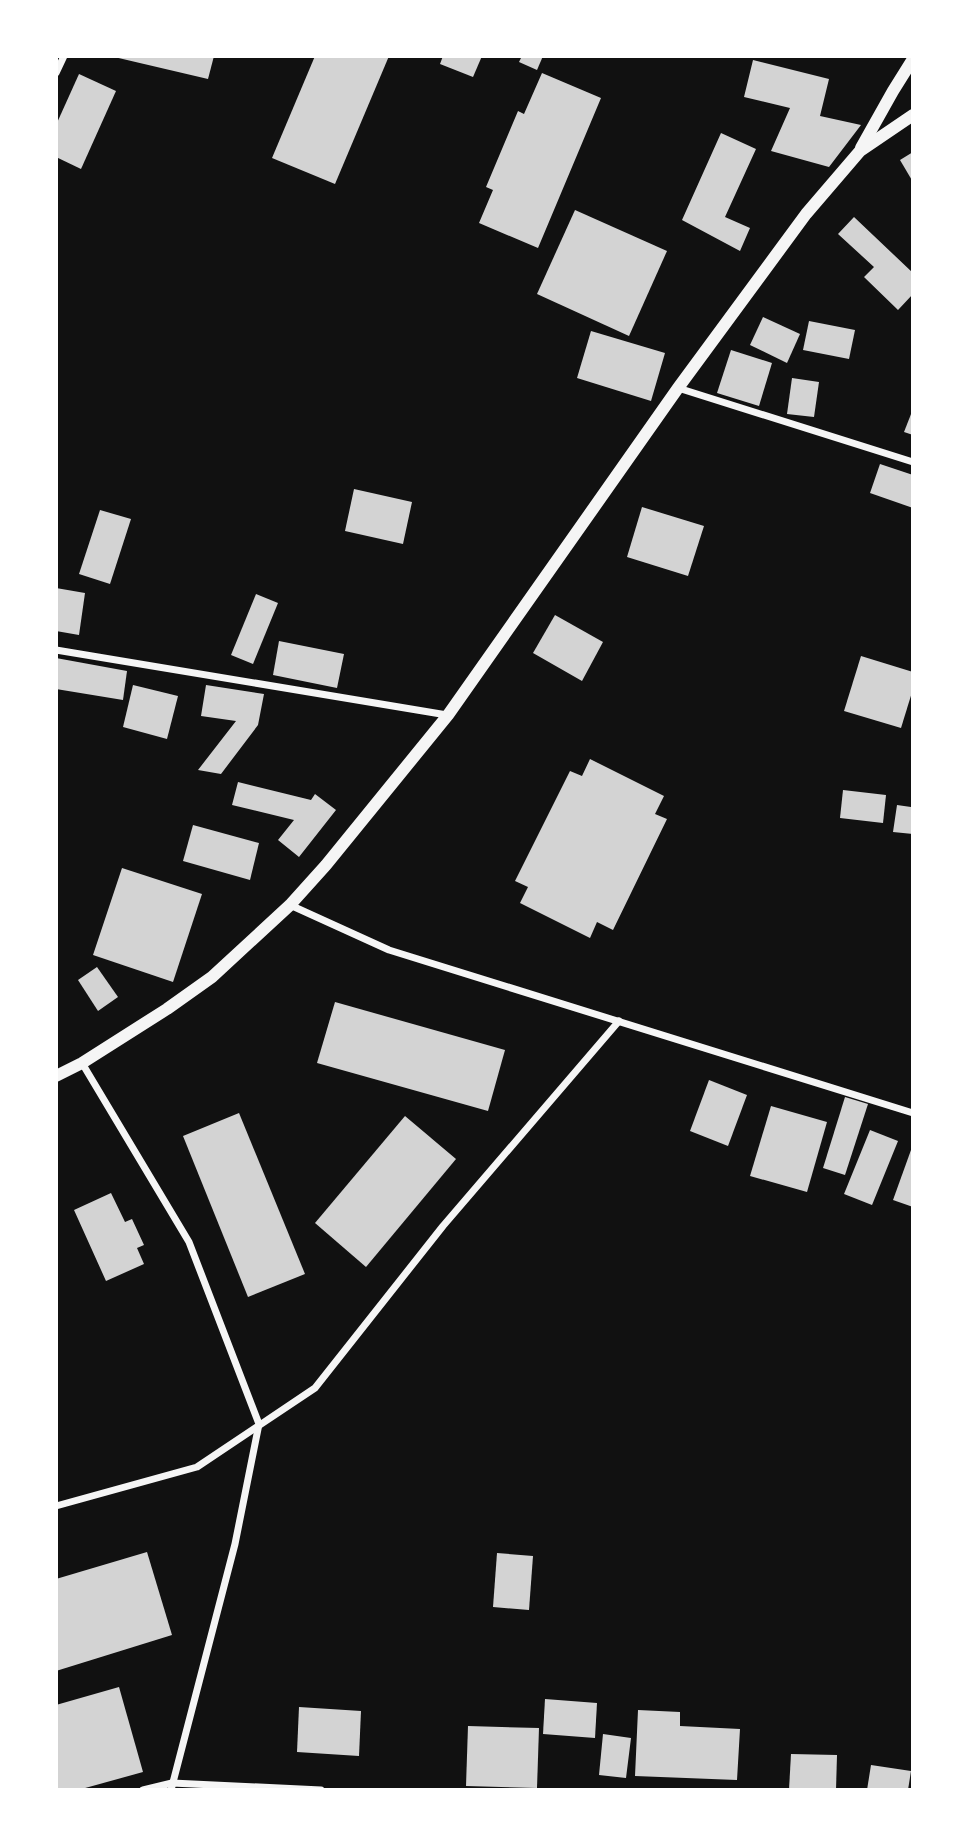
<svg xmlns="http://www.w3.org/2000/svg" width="969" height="1846" font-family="'Space Grotesk',sans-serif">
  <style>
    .building { fill: #d3d3d3 }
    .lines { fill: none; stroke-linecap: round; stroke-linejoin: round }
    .minor { stroke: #f5f5f5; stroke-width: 7 }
    .tertiary { stroke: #f5f5f5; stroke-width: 12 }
  </style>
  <rect width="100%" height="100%" fill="#111"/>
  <g class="building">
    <path d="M110,56H214L208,79Z"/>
    <path d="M315,56H389L335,184L272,158Z"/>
    <path d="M443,56H482L473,77L440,64Z"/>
    <path d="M522,56H543L537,70L519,62Z"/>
    <path d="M753,60L829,79L820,116L861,125L829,167L771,151L790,108L744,97Z"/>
    <path d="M542,73L601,98L538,248L479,223L493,190L486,187L518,111L524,114Z"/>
    <path d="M79,74L116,91L81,169L56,157V125Z"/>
    <path d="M721,133L756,149L725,217L750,228L740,251L682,220Z"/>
    <path d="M913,152V182L900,160Z"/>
    <path d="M575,210L667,251L629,336L537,294Z"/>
    <path d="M854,217L913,273V294L898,310L864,277L874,267L838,234Z"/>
    <path d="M763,317L800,334L787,363L750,345Z"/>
    <path d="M809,321L855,330L849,359L803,350Z"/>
    <path d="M591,331L665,353L651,401L577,378Z"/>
    <path d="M731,350L772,363L759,406L717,393Z"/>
    <path d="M792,378L819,382L814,417L787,414Z"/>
    <path d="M913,409V435L904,432Z"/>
    <path d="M880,464L913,475V508L870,493Z"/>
    <path d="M354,489L412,502L403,544L345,531Z"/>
    <path d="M642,507L704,526L688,576L627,557Z"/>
    <path d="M100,510L131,519L110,584L79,574Z"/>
    <path d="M56,588L85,593L79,635L56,631Z"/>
    <path d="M256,594L278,603L253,664L231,655Z"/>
    <path d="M555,615L603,642L582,681L533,653Z"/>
    <path d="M279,641L344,654L337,688L273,675Z"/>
    <path d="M861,656L913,672V689L901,728L844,711Z"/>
    <path d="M56,658L127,671L123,700L56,689Z"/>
    <path d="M133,685L178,696L167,739L123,727Z"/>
    <path d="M206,685L264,694L258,725L221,774L198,770L236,721L201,716Z"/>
    <path d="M590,759L664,796L655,814L667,819L613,930L597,922L590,938L520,903L528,887L515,881L570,771L582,776Z"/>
    <path d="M238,782L311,800L315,794L336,810L299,857L278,840L294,820L232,805Z"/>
    <path d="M843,790L886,795L883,823L840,818Z"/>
    <path d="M911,801L913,834L893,832L897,805L911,807Z"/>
    <path d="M193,825L259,843L250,880L183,861Z"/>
    <path d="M122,868L202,894L173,982L93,955Z"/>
    <path d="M97,967L118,997L98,1011L78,980Z"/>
    <path d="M335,1002L505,1050L488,1111L317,1063Z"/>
    <path d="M709,1080L747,1095L728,1146L690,1131Z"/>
    <path d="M845,1097L868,1104L845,1175L823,1168Z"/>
    <path d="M771,1106L827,1122L807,1192L750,1176Z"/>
    <path d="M239,1113L305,1274L248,1297L183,1136Z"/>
    <path d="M405,1116L456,1159L366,1267L315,1223Z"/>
    <path d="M870,1130L898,1141L872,1205L844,1194Z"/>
    <path d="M911,1150L913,1151V1207L893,1200Z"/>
    <path d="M111,1193L125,1222L132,1219L144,1245L137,1248L144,1264L106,1281L74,1210Z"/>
    <path d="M147,1552L172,1635L56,1671V1579Z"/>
    <path d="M497,1553L533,1556L529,1610L493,1607Z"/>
    <path d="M119,1687L143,1772L78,1790H56V1705Z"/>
    <path d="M545,1699L597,1703L595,1738L543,1734Z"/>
    <path d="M299,1707L361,1711L359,1756L297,1752Z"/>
    <path d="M638,1710L680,1712V1726L740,1729L737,1780L635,1776Z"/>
    <path d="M468,1726L539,1728L537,1788L466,1786Z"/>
    <path d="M603,1734L631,1738L626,1778L599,1775Z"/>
    <path d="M791,1754L837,1755L836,1790H789Z"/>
    <path d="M871,1765L911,1771L908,1790H867Z"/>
  </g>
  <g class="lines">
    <g class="minor">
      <path d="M56,73L64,56"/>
      <path d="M678,388L913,462"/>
      <path d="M56,650L447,715"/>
      <path d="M290,905L389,950L913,1113"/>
      <path d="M82,1063L189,1242L259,1424L235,1544L171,1790"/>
      <path d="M56,1506L197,1467L315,1388L443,1226L619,1021"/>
      <path d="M143,1790L172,1783L321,1790"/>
    </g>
    <g class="tertiary">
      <path d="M861,148L893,91L913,59"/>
      <path d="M56,1076L82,1063L167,1009L212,977L290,905L326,865L448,715L678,388L806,214L860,151L913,115"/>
    </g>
  </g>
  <rect width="969" height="1846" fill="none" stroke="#ffffff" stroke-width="116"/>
</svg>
